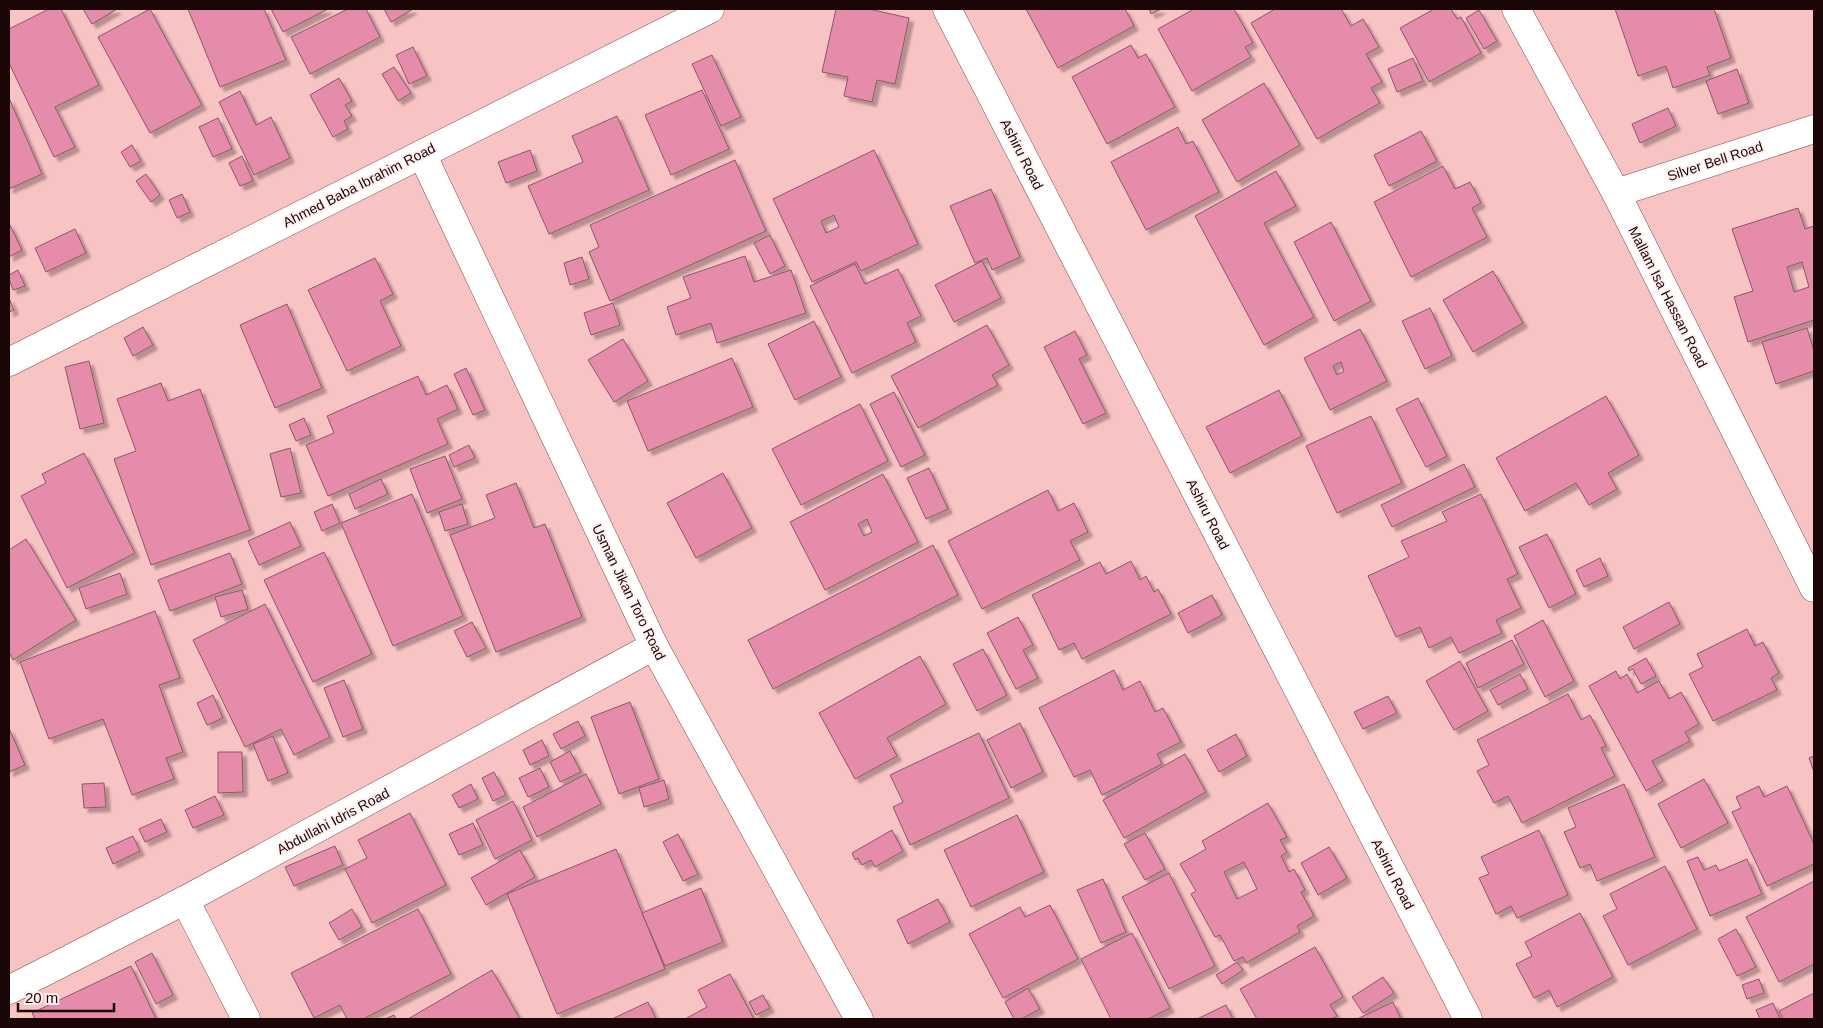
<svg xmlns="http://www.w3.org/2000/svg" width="1823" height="1028" font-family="Arial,sans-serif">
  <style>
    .building { fill: #e58caa; stroke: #8c5669; fill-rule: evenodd; filter: url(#shadow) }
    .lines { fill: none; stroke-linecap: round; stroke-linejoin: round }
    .minor-casing { stroke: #824b4c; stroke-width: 29 }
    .tertiary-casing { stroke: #824b4c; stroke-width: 29 }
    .minor { stroke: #fff; stroke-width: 28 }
    .tertiary { stroke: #fff; stroke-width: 28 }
    .labels { text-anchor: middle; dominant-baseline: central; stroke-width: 4; stroke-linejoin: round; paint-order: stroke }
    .street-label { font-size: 14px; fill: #1c0708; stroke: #fdf0ef }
  </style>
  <defs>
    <filter id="shadow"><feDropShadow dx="4.5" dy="4.5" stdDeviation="1" flood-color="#0004"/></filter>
  </defs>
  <rect width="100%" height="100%" fill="#f8c3c3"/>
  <g class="building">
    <path d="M49,9H61L99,85L55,107L75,147L54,157L9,63V29Z"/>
    <path d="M83,9H117L92,24Z"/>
    <path d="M150,9L202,105L150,133L98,37Z"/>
    <path d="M188,9H264L286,60L220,87Z"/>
    <path d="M271,9H328L283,32Z"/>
    <path d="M348,9H366L380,37L310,74L291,37Z"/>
    <path d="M384,9H413L391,22Z"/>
    <path d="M836,9H869L909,18L895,84L877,80L872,102L844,96L848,77L822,72Z"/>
    <path d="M1026,9H1125L1134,26L1058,68Z"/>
    <path d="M1149,9H1161L1151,14Z"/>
    <path d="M1194,9H1234L1253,43L1245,47L1251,57L1192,91L1158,29Z"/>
    <path d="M1275,9H1341L1351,26L1363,19L1379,47L1366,54L1382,82L1371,88L1380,103L1317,139L1251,23Z"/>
    <path d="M1434,9H1451L1457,19L1461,17L1481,53L1429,82L1400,28Z"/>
    <path d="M1615,9H1714L1731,58L1707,67L1710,75L1673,88L1666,66L1638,76Z"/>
    <path d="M1479,10L1497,41L1484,49L1466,18Z"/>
    <path d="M1131,45L1138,58L1146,54L1175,107L1107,144L1072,77Z"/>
    <path d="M413,47L427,76L409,84L396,55Z"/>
    <path d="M712,55L741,117L721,126L692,64Z"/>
    <path d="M1413,58L1423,81L1397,92L1388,69Z"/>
    <path d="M394,67L411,93L398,101L382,74Z"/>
    <path d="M1737,69L1749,103L1718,114L1706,81Z"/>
    <path d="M339,78L352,101L345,105L352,116L344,121L348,129L333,137L310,95Z"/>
    <path d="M1264,83L1300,145L1237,182L1202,120Z"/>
    <path d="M702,90L729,149L671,175L645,115Z"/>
    <path d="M240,91L256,125L271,117L290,158L254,175L219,102Z"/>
    <path d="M9,98L42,174L9,189Z"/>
    <path d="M1668,108L1676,126L1640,143L1632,124Z"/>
    <path d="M617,116L649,190L549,234L528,186L583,162L572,136Z"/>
    <path d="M218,118L232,149L213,157L199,127Z"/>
    <path d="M1178,127L1186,144L1193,141L1219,192L1146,230L1111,162Z"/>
    <path d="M1421,131L1437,161L1389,186L1374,155Z"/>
    <path d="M132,145L141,161L130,167L121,152Z"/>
    <path d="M530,150L537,171L506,183L498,162Z"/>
    <path d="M874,150L918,244L861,271L856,262L812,282L773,199ZM834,215L839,227L826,233L821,221Z"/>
    <path d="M242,156L253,181L240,186L229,163Z"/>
    <path d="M735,160L766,231L610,301L589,252L599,247L590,225Z"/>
    <path d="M1443,166L1455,189L1470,182L1481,203L1472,208L1487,237L1411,277L1374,202Z"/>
    <path d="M1276,171L1296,206L1264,223L1314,317L1264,345L1195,216Z"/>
    <path d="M146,174L160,195L151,202L136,181Z"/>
    <path d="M991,189L1020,257L992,270L987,258L975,263L950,206Z"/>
    <path d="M182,194L190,212L177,218L169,200Z"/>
    <path d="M1798,208L1805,229L1814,226V320L1748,342L1734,297L1753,291L1732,229ZM1802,262L1809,287L1794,292L1787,267Z"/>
    <path d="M1331,222L1371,301L1334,321L1294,242Z"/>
    <path d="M9,223L22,250L9,257Z"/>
    <path d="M75,229L86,253L46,272L35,248Z"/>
    <path d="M770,235L785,266L770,274L754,243Z"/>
    <path d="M745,256L754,282L791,270L806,313L717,343L711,323L676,335L667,307L691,298L683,277Z"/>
    <path d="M582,257L589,279L570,285L564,263Z"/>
    <path d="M375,258L393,294L380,301L401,346L347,371L308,290Z"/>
    <path d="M982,261L1001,298L954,322L935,285Z"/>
    <path d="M855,264L865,284L898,269L921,316L907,323L916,342L852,373L810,286Z"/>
    <path d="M18,270L25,286L13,290L9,279V275Z"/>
    <path d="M1493,271L1523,323L1473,352L1443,300Z"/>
    <path d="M9,298L14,310L9,312Z"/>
    <path d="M613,303L620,325L591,335L584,313Z"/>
    <path d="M287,304L322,388L275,408L240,325Z"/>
    <path d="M1430,308L1452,356L1425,369L1402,321Z"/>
    <path d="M814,321L841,377L795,400L768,344Z"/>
    <path d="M987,325L1009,365L992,375L998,385L918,428L891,376Z"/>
    <path d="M143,327L153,345L133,356L124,338Z"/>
    <path d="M1807,328L1814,351V371L1776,384L1762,342Z"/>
    <path d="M1360,329L1387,381L1330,410L1304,358ZM1341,362L1344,371L1337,375L1333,366Z"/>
    <path d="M1075,331L1087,355L1079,359L1106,413L1083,424L1044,347Z"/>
    <path d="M623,339L648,381L614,402L588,360Z"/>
    <path d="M732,358L753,407L648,451L627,401Z"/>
    <path d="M89,361L104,423L80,429L65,367Z"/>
    <path d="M466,368L485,410L473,415L454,374Z"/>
    <path d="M418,376L426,395L447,385L458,409L437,419L448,444L328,496L306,445L334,433L327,416Z"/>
    <path d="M161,383L168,401L200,389L250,530L151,565L114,459L136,451L117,399Z"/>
    <path d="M1279,390L1302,436L1230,473L1206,427Z"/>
    <path d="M894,392L925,455L901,467L870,404Z"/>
    <path d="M1606,396L1639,455L1608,473L1617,489L1589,505L1576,483L1525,511L1496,458Z"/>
    <path d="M1418,398L1447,456L1426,467L1396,409Z"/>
    <path d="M860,404L888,461L801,505L772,449Z"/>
    <path d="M1371,416L1402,483L1337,513L1306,446Z"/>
    <path d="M304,418L311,435L296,441L289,425Z"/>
    <path d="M469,445L475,458L454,467L449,455Z"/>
    <path d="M290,448L301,493L281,497L270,454Z"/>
    <path d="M84,453L135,553L67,588L21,496L46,483L42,474Z"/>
    <path d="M445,456L462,499L427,513L410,469Z"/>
    <path d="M1464,464L1475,487L1392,527L1381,505Z"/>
    <path d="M929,468L948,509L926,519L907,478Z"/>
    <path d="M723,473L752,528L696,558L667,503Z"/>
    <path d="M883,474L918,542L825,590L790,522ZM867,519L872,532L864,536L858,524Z"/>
    <path d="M381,479L388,494L355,509L349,494Z"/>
    <path d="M516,483L534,528L545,524L582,617L496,652L450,535L495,518L486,495Z"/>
    <path d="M1048,490L1058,511L1074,503L1088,532L1070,541L1080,560L982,609L948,541Z"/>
    <path d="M412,494L463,616L393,646L341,523Z"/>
    <path d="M1481,494L1518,574L1507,579L1521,608L1496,620L1502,633L1459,653L1451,637L1429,648L1420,627L1396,637L1368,576L1409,557L1401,541L1447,521L1442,512Z"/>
    <path d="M332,504L340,523L322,531L314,512Z"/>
    <path d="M462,504L468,524L445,531L439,512Z"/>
    <path d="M290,522L301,546L259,565L248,541Z"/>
    <path d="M1547,534L1576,594L1549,608L1519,547Z"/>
    <path d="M26,539L76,620L13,660L9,652V550Z"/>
    <path d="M933,545L958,595L773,689L748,640Z"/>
    <path d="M324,552L372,654L313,682L264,580Z"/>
    <path d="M230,553L242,584L170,611L158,580Z"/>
    <path d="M1600,558L1608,576L1584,587L1576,570Z"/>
    <path d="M1131,561L1140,580L1146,576L1154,592L1158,589L1171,614L1082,659L1074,643L1059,650L1032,595L1100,562L1106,574Z"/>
    <path d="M120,573L127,594L86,609L79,588Z"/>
    <path d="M242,590L248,609L221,617L215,597Z"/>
    <path d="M1212,595L1222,615L1188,633L1178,613Z"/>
    <path d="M1669,602L1680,624L1634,649L1623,627Z"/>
    <path d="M265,604L330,737L294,755L281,729L245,747L193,640Z"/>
    <path d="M155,611L180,678L159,685L183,752L166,758L174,779L132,795L103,719L49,739L20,662Z"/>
    <path d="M1018,617L1033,645L1023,650L1038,678L1016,689L987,633Z"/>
    <path d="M1543,620L1574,681L1545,697L1514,636Z"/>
    <path d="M472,622L486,648L467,657L454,631Z"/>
    <path d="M1747,629L1755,646L1763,642L1779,673L1771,678L1777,690L1713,721L1689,674L1703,667L1697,654Z"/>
    <path d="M1512,640L1524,664L1478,688L1466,663Z"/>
    <path d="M983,649L1007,695L977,711L953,664Z"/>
    <path d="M920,656L946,704L887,738L897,756L855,779L819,713Z"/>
    <path d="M1646,658L1656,676L1641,684L1633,669L1629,671L1628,668Z"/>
    <path d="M1460,661L1488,711L1454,730L1426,681Z"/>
    <path d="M1114,670L1123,690L1140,681L1155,712L1163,708L1181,742L1157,754L1162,764L1102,795L1090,770L1074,777L1039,708Z"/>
    <path d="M1616,671L1620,679L1627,674L1637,693L1659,681L1669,699L1681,692L1699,724L1685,732L1690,741L1652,761L1663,781L1646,791L1589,686Z"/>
    <path d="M1520,674L1528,689L1498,705L1490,690Z"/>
    <path d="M344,680L363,729L343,737L324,688Z"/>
    <path d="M1568,694L1581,720L1590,715L1606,746L1601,748L1615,776L1522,823L1508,796L1494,803L1477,771L1489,765L1477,740Z"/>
    <path d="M213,695L223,718L207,725L197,703Z"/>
    <path d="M1388,696L1397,713L1363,729L1354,712Z"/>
    <path d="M630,702L659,779L619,794L591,717Z"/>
    <path d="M578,721L585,736L561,749L553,734Z"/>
    <path d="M1020,723L1043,772L1011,788L987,740Z"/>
    <path d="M9,728L25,765L9,772Z"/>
    <path d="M979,733L1009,798L910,845L893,807L903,802L890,775Z"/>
    <path d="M1236,734L1247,756L1219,772L1207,750Z"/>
    <path d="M273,736L288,773L268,781L253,744Z"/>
    <path d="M542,740L549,756L530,765L523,750Z"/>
    <path d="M570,751L581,772L560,782L550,762Z"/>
    <path d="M218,752H242L243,792L218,793Z"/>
    <path d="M1185,754L1206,792L1124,838L1103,800Z"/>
    <path d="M1814,756V772L1809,758Z"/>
    <path d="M540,768L549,787L528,797L519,778Z"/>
    <path d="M494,772L506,795L493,801L482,778Z"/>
    <path d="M586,774L601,804L537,837L523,807Z"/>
    <path d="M1704,779L1728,823L1681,848L1658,804Z"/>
    <path d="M664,780L669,799L644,807L639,788Z"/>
    <path d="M104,783L106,807L84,808L82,784Z"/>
    <path d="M471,784L478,799L459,808L452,795Z"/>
    <path d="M1624,784L1655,857L1597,881L1590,864L1580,868L1564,832L1576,827L1568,808Z"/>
    <path d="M1759,786L1764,797L1787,786L1814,844V864L1767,886L1732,812L1741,808L1736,797Z"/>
    <path d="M215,796L224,815L193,828L185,810Z"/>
    <path d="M513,801L532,840L495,859L476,820Z"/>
    <path d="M1268,803L1287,837L1280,840L1287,852L1281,856L1289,872L1294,869L1305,890L1301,892L1314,916L1297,926L1300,932L1246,963L1243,957L1234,961L1220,935L1215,937L1191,894L1196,891L1180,864L1206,849L1202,841ZM1244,862L1257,889L1237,899L1224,872Z"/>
    <path d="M410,813L446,885L372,923L345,869L367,858L358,840Z"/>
    <path d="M1017,815L1044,872L971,907L944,850Z"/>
    <path d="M161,819L167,832L145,842L139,829Z"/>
    <path d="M473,823L483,845L459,855L449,834Z"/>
    <path d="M892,830L903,851L875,867L871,860L862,865L858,858L855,860L852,853Z"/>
    <path d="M1539,830L1568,895L1517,918L1511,906L1496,914L1479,878L1489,874L1481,857Z"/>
    <path d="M1145,833L1165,869L1145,880L1124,844Z"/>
    <path d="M678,834L698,874L683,881L663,842Z"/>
    <path d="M133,836L140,851L113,864L106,848Z"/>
    <path d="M335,846L343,865L294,886L285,867Z"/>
    <path d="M1329,847L1347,878L1318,895L1301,863Z"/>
    <path d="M616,849L665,969L557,1014L507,894Z"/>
    <path d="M520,850L535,877L486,905L471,878Z"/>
    <path d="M1698,857L1704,870L1716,865L1719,871L1747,859L1762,894L1710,916L1687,861Z"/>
    <path d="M1665,866L1697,929L1628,965L1603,916L1617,909L1610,894Z"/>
    <path d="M1169,873L1215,966L1169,989L1122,897Z"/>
    <path d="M1103,879L1126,932L1101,943L1077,890Z"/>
    <path d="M1814,881V964L1779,982L1746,917Z"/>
    <path d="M701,888L723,942L665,966L642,913Z"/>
    <path d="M938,899L950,922L908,944L897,920Z"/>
    <path d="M1050,905L1078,959L1003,998L969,934L1020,907L1025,917Z"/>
    <path d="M352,909L362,927L339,940L329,923Z"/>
    <path d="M418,909L451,974L363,1019H347L340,1005L314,1018L291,973Z"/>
    <path d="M1580,913L1613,977L1557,1007L1549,990L1534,998L1516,964L1532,956L1525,942Z"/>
    <path d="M1736,929L1756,967L1737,976L1718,939Z"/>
    <path d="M1132,933L1170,1008L1148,1019H1111L1081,959Z"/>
    <path d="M1315,947L1343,997L1330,1005L1337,1016L1332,1019H1257L1240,989Z"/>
    <path d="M152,953L173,995L156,1004L135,962Z"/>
    <path d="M1237,962L1243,970L1222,984L1216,975Z"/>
    <path d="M131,966L156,1019H35L32,1013Z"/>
    <path d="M492,970L520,1019H408Z"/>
    <path d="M730,974L754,1019H685L707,1007L698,990Z"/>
    <path d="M1383,977L1394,993L1363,1013L1352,997Z"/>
    <path d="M1759,979L1764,993L1747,999L1742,985Z"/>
    <path d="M1028,988L1040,1009L1021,1019H1014L1005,1002Z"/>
    <path d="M1814,993V1019H1783L1779,1011Z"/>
    <path d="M763,995L770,1008L756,1015L749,1002Z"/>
    <path d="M648,1002L656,1019H612Z"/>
    <path d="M1393,1002L1401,1019H1357Z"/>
    <path d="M1773,1003L1780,1019H1760L1756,1010Z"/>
    <path d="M1226,1005L1233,1019H1197Z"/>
    <path d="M394,1015L396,1019H385Z"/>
  </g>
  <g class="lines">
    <defs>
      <g id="minor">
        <path d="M947,9L1468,1019"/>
        <path d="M1516,9L1616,193L1814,588"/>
        <path d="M422,154L654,646L859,1019"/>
        <path d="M1616,193L1814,129"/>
        <path d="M185,900L246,1019"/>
        <path d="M9,990L185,900L654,646"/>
      </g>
      <path id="tertiary" d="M9,362L710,9"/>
    </defs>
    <use href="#minor" class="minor-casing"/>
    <use href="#tertiary" class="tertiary-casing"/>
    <use href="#minor" class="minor"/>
    <use href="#tertiary" class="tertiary"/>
  </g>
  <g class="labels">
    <g class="street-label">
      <text transform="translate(1022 154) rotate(63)">Ashiru Road</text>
      <text transform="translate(1715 161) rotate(-18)">Silver Bell Road</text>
      <text transform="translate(359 185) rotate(-27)">Ahmed Baba Ibrahim Road</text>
      <text transform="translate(1668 297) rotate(63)">Mallam Isa Hassan Road</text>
      <text transform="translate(1208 514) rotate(63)">Ashiru Road</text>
      <text transform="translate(629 592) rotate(64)">Usman Jikan Toro Road</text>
      <text transform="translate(333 821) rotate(-28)">Abdullahi Idris Road</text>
      <text transform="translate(1393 874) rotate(63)">Ashiru Road</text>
    </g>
  </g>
  <rect width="1823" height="1028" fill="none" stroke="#1c0708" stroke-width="20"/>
  <path d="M18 1003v8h96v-8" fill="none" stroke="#1c0708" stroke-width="2.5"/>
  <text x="25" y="1003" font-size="15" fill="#1c0708" stroke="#fdf0ef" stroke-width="4" paint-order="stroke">20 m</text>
</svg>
